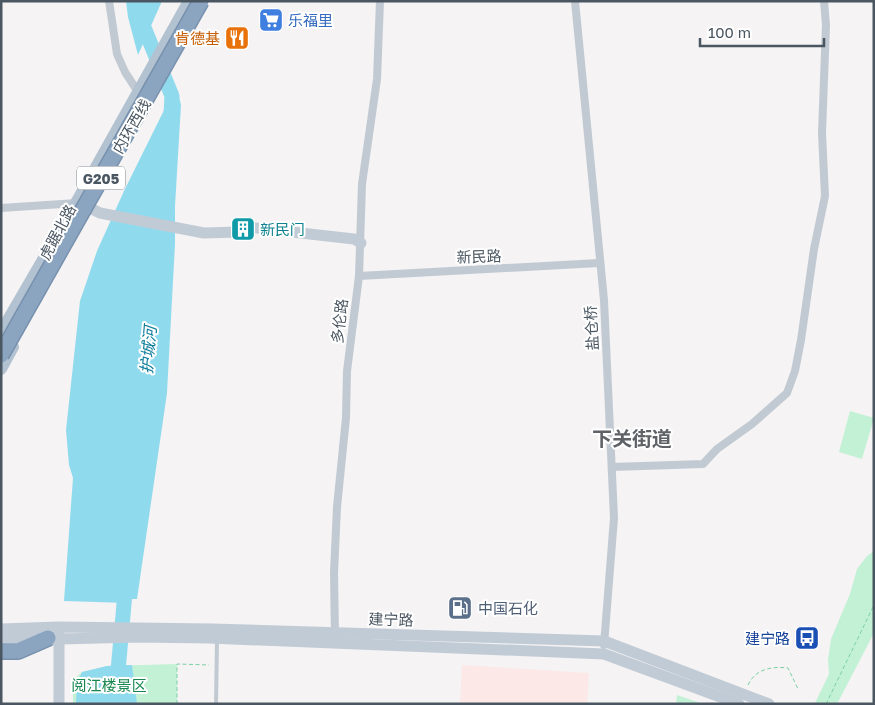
<svg xmlns="http://www.w3.org/2000/svg" width="875" height="705" font-family="'Golos Text','Noto Sans SC',sans-serif">
  <style>
    .medical { fill: #fce8e6 }
    .green { fill: #c3f1d5 }
    .water { fill: #90daee }
    .lines { fill: none; stroke-linecap: round; stroke-linejoin: round }
    .river { stroke: #90daee; stroke-width: 15 }
    .highway-casing { stroke: #7690ad; stroke-width: 18 }
    .path { stroke: #7ad0a6; stroke-width: 1; stroke-dasharray: 4 2.5; stroke-linecap: butt }
    .lane { stroke: #c1cad2; stroke-width: 4 }
    .street { stroke: #c1cad2; stroke-width: 8 }
    .secondary { stroke: #c1cbd6; stroke-width: 11 }
    .primary { stroke: #b3c2d1; stroke-width: 12 }
    .highway { stroke: #8ba5c1; stroke-width: 15 }
    .highway-bridge-casing { stroke: #7690ad; stroke-width: 18; stroke-linecap: butt }
    .highway-bridge { stroke: #8ba5c1; stroke-width: 15 }
    .labels { text-anchor: middle; dominant-baseline: central; stroke-width: 4; stroke-linejoin: round; paint-order: stroke }
    .shield { fill: #fff; stroke: #808990; stroke-width: 1 }
    .shield-label { font-size: 14px; font-weight: bold; fill: #4a5661 }
    .shop-label { font-size: 15px; fill: #366cbe; stroke: #fff; text-anchor: start }
    .food-label { font-size: 15px; fill: #c56008; stroke: #fff; text-anchor: end }
    .street-label { font-size: 15px; fill: #4a5661; stroke: #fff }
    .culture-label { font-size: 15px; fill: #0d838f; stroke: #fff; text-anchor: start }
    .service-label { font-size: 15px; fill: #4e5e75; stroke: #fff; text-anchor: start }
    .transit-label { font-size: 15px; fill: #164399; stroke: #fff; text-anchor: end }
    .park-label { font-size: 15px; fill: #17864f; stroke: #fff }
    .water-label { font-size: 16px; font-style: italic; fill: #0c7c9b; stroke: #fff }
    .district-label { font-size: 20px; font-weight: bold; fill: #5f6368; stroke: #fff }
  </style>
  <rect width="100%" height="100%" fill="#f5f3f3"/>
  <path class="medical" d="M462,665L589,673L587,704H460Z"/>
  <g class="green">
    <path d="M850,411L874,418L862,459L839,452Z"/>
    <path d="M874,551V633L837,704H816L815,703L829,674L828,660L831,639L850,594L857,569L867,556Z"/>
    <path d="M177,664V704H73V680L82,672L107,666Z"/>
    <path d="M677,695L703,704H676Z"/>
  </g>
  <g class="water">
    <path d="M126,1H162L138,55L128,17Z"/>
    <path d="M177,89L181,105L175,206V244L167,393L137,599H128L127,603L64,601L73,478L69,465L66,430L80,301L97,251L124,191L174,90Z"/>
    <path d="M132,665L137,704H76L77,683L82,672L107,666Z"/>
  </g>
  <g class="lines">
    <g class="river">
      <path d="M142,1L143,25L172,96L171,114"/>
      <path d="M115,704L126,582"/>
    </g>
    <defs>
      <path id="highway" d="M1,651H18L48,638"/>
    </defs>
    <use href="#highway" class="highway-casing"/>
    <g class="path">
      <path d="M748,685C755,669 772,666 788,668L798,689"/>
      <path d="M177,704V664L209,665"/>
      <path d="M826,704L874,605"/>
    </g>
    <path class="lane" d="M216,704L217,641"/>
    <g class="street">
      <path d="M109,1L117,54L125,72L138,92"/>
      <path d="M575,1L604,300L614,518L604,645"/>
      <path d="M1,208L77,203"/>
      <path d="M359,276L599,263"/>
      <path d="M612,467L703,464L717,449L752,424L787,393L795,371L801,340L814,249L825,196L822,133L826,25L824,1"/>
      <path d="M335,637L334,573L337,507L346,418L347,371L359,276L362,184L377,79L380,1"/>
    </g>
    <g class="secondary">
      <path d="M88,207L100,213L204,233L238,232"/>
      <path d="M247,227L354,239L361,243"/>
      <path d="M1,629L59,627L212,629L604,641L769,704"/>
      <path d="M1,638L59,639L140,637L209,638L604,654L739,704"/>
      <path d="M59,704V634"/>
    </g>
    <g class="primary">
      <path d="M1,332L76,203L189,1"/>
      <path d="M1,369L13,347"/>
    </g>
    <use href="#highway" class="highway"/>
    <defs>
      <path id="highway-bridge" d="M1,355L201,1"/>
    </defs>
    <use href="#highway-bridge" class="highway-bridge-casing"/>
    <use href="#highway-bridge" class="highway-bridge"/>
  </g>
  <defs>
    <symbol id="supermarket-square" viewBox="-11 -11 22 22"><rect x="-9" y="-9" width="18" height="18" rx="4" fill="#3f7fe0" stroke="#fff"/><path d="M-6-5.5h2.5l.6 2H6L4.5 2H-2.5L-4.4-4H-6ZM-1.5 3.2a1.3 1.3 0 1 0 .1 0ZM3 3.2a1.3 1.3 0 1 0 .1 0Z" fill="#fff"/></symbol>
    <symbol id="restaurant-square" viewBox="-11 -11 22 22"><rect x="-9" y="-9" width="18" height="18" rx="4" fill="#e8710a" stroke="#fff"/><path d="M-5-6h1v4h1v-4h1v4h1v-4h1v5L-1.5 .5V6h-2V.5L-5-1ZM5-6V6H3V1.5H1.5Q1.5-4 5-6Z" fill="#fff"/></symbol>
    <symbol id="building-square" viewBox="-11 -11 22 22"><rect x="-9" y="-9" width="18" height="18" rx="4" fill="#0f9aa8" stroke="#fff"/><path d="M-4-6H4V6H1V3H-1V6H-4ZM-2.5-4.3h1.7v1.8h-1.7ZM.8-4.3h1.7v1.8H.8ZM-2.5-1h1.7V.8h-1.7ZM.8-1h1.7V.8H.8Z" fill="#fff"/></symbol>
    <symbol id="fuel-square" viewBox="-11 -11 22 22"><rect x="-9" y="-9" width="18" height="18" rx="4" fill="#5c6f8a" stroke="#fff"/><path d="M-5.5-6h7V0h2V4h1.3V-2.5L3-4.5l.8-.8L6-3V5H2.5V1h-1V6h-7ZM-4.2-4.7v3.2H.2V-4.7Z" fill="#fff"/></symbol>
    <symbol id="bus-square" viewBox="-11 -11 22 22"><rect x="-9" y="-9" width="18" height="18" rx="4" fill="#1a4fb4" stroke="#fff"/><path d="M-5-6H5V4H4V6H2V4H-2V6H-4V4H-5ZM-3.5-4V0h7V-4ZM-3.5 1.2v1.5H-2V1.2ZM2 1.2v1.5H3.5V1.2Z" fill="#fff"/></symbol>
  </defs>
  <g fill-rule="evenodd">
    <use href="#supermarket-square" x="257" y="6" width="28" height="28"/>
    <use href="#restaurant-square" x="223" y="24" width="28" height="28"/>
    <use href="#building-square" x="229" y="215" width="28" height="28"/>
    <use href="#fuel-square" x="446" y="594" width="28" height="28"/>
    <use href="#bus-square" x="793" y="624" width="28" height="28"/>
  </g>
  <g class="labels">
    <rect class="shield" x="77" y="166.5" width="48" height="23" rx="4"/>
    <g class="shield-label">
      <text x="101" y="178">G205</text>
    </g>
    <g class="shop-label">
      <text x="288" y="20">乐福里</text>
    </g>
    <g class="food-label">
      <text x="220" y="38">肯德基</text>
    </g>
    <g class="street-label">
      <text transform="translate(131 126) rotate(-60)">内环西线</text>
      <text transform="translate(57 232) rotate(-62)">虎踞北路</text>
      <text transform="translate(479 256) rotate(-2)">新民路</text>
      <text transform="translate(339 321) rotate(-83)">多伦路</text>
      <text transform="translate(591 328) rotate(-93)">盐仓桥</text>
      <text transform="translate(391 619) rotate(2)">建宁路</text>
    </g>
    <g class="culture-label">
      <text x="260" y="229">新民门</text>
    </g>
    <g class="service-label">
      <text x="478" y="608">中国石化</text>
    </g>
    <g class="transit-label">
      <text x="790" y="638">建宁路</text>
    </g>
    <g class="park-label">
      <text x="109" y="685">阅江楼景区</text>
    </g>
    <g class="water-label">
      <text transform="translate(148 350) rotate(-85)">护城河</text>
    </g>
    <g class="district-label">
      <text x="632" y="438">下关街道</text>
    </g>
  </g>
  <rect width="875" height="705" fill="none" stroke="#4a5661" stroke-width="5"/>
  <path d="M700 38v8h124v-8" fill="none" stroke="#4a5661" stroke-width="2.5"/>
  <text x="708" y="38" font-size="15" fill="#4a5661" stroke="#ffffff" stroke-width="4" paint-order="stroke">100 m</text>
</svg>
